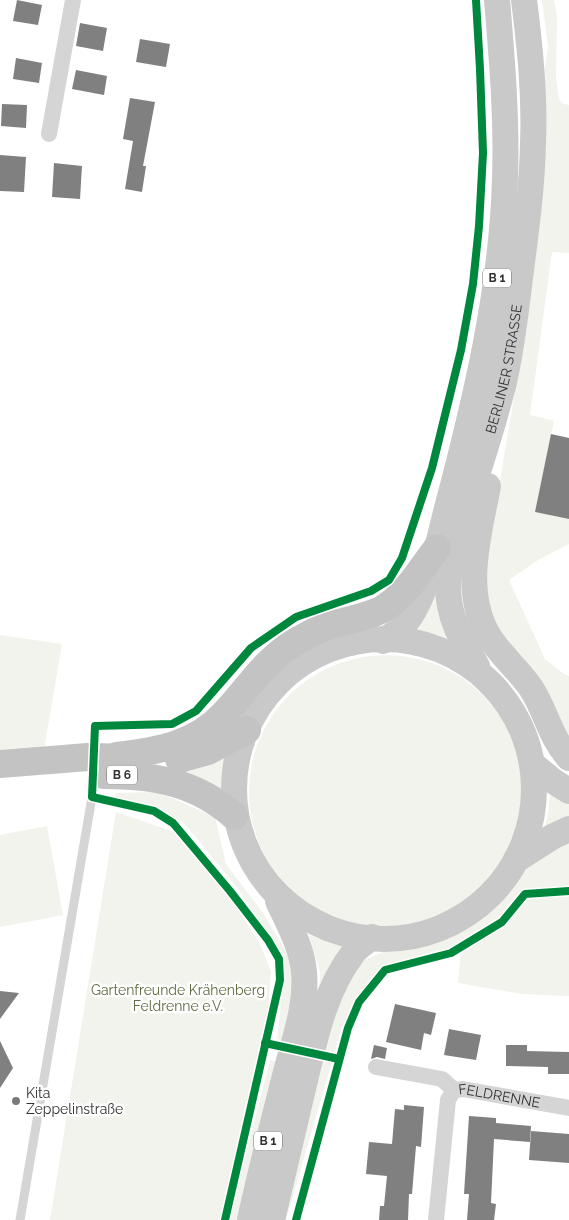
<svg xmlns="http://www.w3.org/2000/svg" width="569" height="1220" font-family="Raleway,sans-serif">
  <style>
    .green { fill: #f2f3ec }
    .building { fill: #808080 }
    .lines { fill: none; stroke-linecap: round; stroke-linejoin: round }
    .lane { stroke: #d5d5d5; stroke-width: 9 }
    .street { stroke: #d5d5d5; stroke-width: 16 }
    .primary { stroke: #c9c9c9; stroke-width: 26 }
    .highway { stroke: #c3c3c3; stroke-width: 28 }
    .cycleway-casing { stroke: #fff; stroke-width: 11 }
    .cycleway { stroke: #00873e; stroke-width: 8 }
    .poi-dot { fill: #797979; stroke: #fff; stroke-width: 2 }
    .labels { text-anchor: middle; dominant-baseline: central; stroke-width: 5; stroke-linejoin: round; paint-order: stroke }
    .shield { fill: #fff; stroke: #6f6f6f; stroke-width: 1 }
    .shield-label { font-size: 12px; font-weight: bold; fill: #313131 }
    .street-label { font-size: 14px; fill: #313131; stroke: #fff }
    .park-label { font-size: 14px; fill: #5d6b40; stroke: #fff }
    .poi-label { font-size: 14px; fill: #313131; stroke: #fff; text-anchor: start }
  </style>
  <rect width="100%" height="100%" fill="#fff"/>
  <g class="green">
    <path d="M542,0H554L557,16L556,78L559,100L564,104L569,105V253L552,252L530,415L554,421L535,512L569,519V544L538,560L509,580L545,659L564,674L569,676V743L507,647L488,606L485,569L527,320L545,133V68L548,47Z"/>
    <path d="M441,574L450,638L418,630Z"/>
    <path d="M0,635L62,644L44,750L0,758Z"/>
    <circle cx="386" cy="792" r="137"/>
    <path d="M228,753L222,789L178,772C192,771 213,759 228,753Z"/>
    <path d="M158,792L215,817L226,864L263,913L294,965L288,1042L277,1039L280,1014L284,964L271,939L235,885L184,823L154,807L115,800V793Z"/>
    <path d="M550,794L569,802V821L543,834L548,815Z"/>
    <path d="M116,812L178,833L226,890L260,944L271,972L268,1011L222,1220H50Z"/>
    <path d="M47,826L63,915L0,927V835Z"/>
    <path d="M569,839V889L525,892L502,921L451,952L384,968L356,999L342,1027L286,1220H272L306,1088L349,976L366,959L386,951L442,939L493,908L533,862Z"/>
    <path d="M569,894V996L522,994L458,983L461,950L503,924L526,896Z"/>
    <path d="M309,935L349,948L319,1009L320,972Z"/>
    <path d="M270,1060L282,1063L243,1220H229Z"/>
  </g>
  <g class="building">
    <path d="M17,0L42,5L38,25L13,21Z"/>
    <path d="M80,23L107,28L103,51L76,46Z"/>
    <path d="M140,39L170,44L166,67L136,62Z"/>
    <path d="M16,58L42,63L39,83L13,79Z"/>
    <path d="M76,70L107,76L104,95L72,89Z"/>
    <path d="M130,98L155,102L143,166H146L142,192L125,189L133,141L123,139Z"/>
    <path d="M2,104L27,105L26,128L1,126Z"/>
    <path d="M0,155L26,157L24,192L0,191Z"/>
    <path d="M54,163L82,166L80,199L52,197Z"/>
    <path d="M551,434L569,438V519L535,512Z"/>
    <path d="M0,991L19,993L0,1019Z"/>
    <path d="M395,1004L436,1013L431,1035L424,1033L421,1050L386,1042Z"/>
    <path d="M449,1029L481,1035L476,1060L444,1055Z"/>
    <path d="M0,1041L13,1068L0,1088Z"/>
    <path d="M374,1045L387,1048L385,1059L377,1057L371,1059Z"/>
    <path d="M506,1045H527V1051L569,1052V1074H548V1067L506,1066Z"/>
    <path d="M404,1105L424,1107L421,1147L416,1146L412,1194H409L408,1220H379L380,1206H384L387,1176L366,1174L369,1142L392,1144L395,1109L404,1110Z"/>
    <path d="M469,1116L496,1118V1123L531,1126L530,1142L494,1139L491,1203L496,1204L494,1220H467L469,1194H464Z"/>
    <path d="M531,1131L569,1134V1163L529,1160Z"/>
  </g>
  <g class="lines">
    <path class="lane" d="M20,1220L92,797"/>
    <g class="street">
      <path d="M49,134L73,0"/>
      <path d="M376,1067L442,1079L454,1090"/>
      <path id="s1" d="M454,1090L463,1089L569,1108"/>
      <path d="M436,1220L448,1100L454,1090"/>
    </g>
    <g class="primary">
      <path d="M488,486C479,534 462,590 488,635C500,655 518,669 531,688C546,711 550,737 569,758"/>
      <circle cx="384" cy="789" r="150"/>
      <path d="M383,641C390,636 399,632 404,625C426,599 438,545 446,512C475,403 502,291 505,178C507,118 502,59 497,0"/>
      <path id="s2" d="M477,666C462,640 448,618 448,586C448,557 460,529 468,502C481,463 493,425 503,386C511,353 515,319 519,286C525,238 532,191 533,143C535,95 530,48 524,0"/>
      <path d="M536,767L553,781L569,791"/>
      <path d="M516,860L552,837L569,829"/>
      <path d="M250,1220C261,1169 274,1119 287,1068C295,1037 307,1005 304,972C302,947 288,923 278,901"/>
      <path d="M272,1220C282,1179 291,1138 301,1097C313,1048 322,993 354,952C359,946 366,942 372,937"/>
    </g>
    <g class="highway">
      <path d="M117,756C157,751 196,745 224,714C245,692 261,666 286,648C301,638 317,629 334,624C350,620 366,617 381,610C406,596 420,570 437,548"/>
      <path d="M179,759L208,751L247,730"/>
      <path d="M0,764L88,757L136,758"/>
      <path d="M104,775C153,775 196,782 234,816"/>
    </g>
    <defs>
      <g id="cycleway">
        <path d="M265,1043L339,1059"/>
        <path d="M225,1220L280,980L279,959L268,940L230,891L173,823L154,811L92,797L95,726L172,724L196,711L251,648L296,617L371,591L389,580L402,558L432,468L461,350L473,284L479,226L483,153L480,69L476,0"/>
        <path d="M296,1220L348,1028L359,1002L385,970L451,953L502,922L525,894L569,891"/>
      </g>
    </defs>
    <use href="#cycleway" class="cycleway-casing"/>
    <use href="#cycleway" class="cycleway"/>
  </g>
  <circle class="poi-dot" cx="16" cy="1101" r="5"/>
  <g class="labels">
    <g class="shield">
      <rect x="483" y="268.5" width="28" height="19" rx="4"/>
      <rect x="107" y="765.5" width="30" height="19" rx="4"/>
      <rect x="254" y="1131.5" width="28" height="19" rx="4"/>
    </g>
    <g class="shield-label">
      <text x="497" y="278">B 1</text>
      <text x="122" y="775">B 6</text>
      <text x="268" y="1141">B 1</text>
    </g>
    <g class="street-label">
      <text stroke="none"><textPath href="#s2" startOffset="311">BERLINER STRASSE</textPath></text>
      <text stroke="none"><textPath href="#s1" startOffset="46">FELDRENNE</textPath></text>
    </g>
    <g class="park-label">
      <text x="178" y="990">Gartenfreunde Krähenberg<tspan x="178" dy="16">Feldrenne e.V.</tspan></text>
    </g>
    <g class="poi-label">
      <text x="26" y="1093">Kita<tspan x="26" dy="16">Zeppelinstraße</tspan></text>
    </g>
  </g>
</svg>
